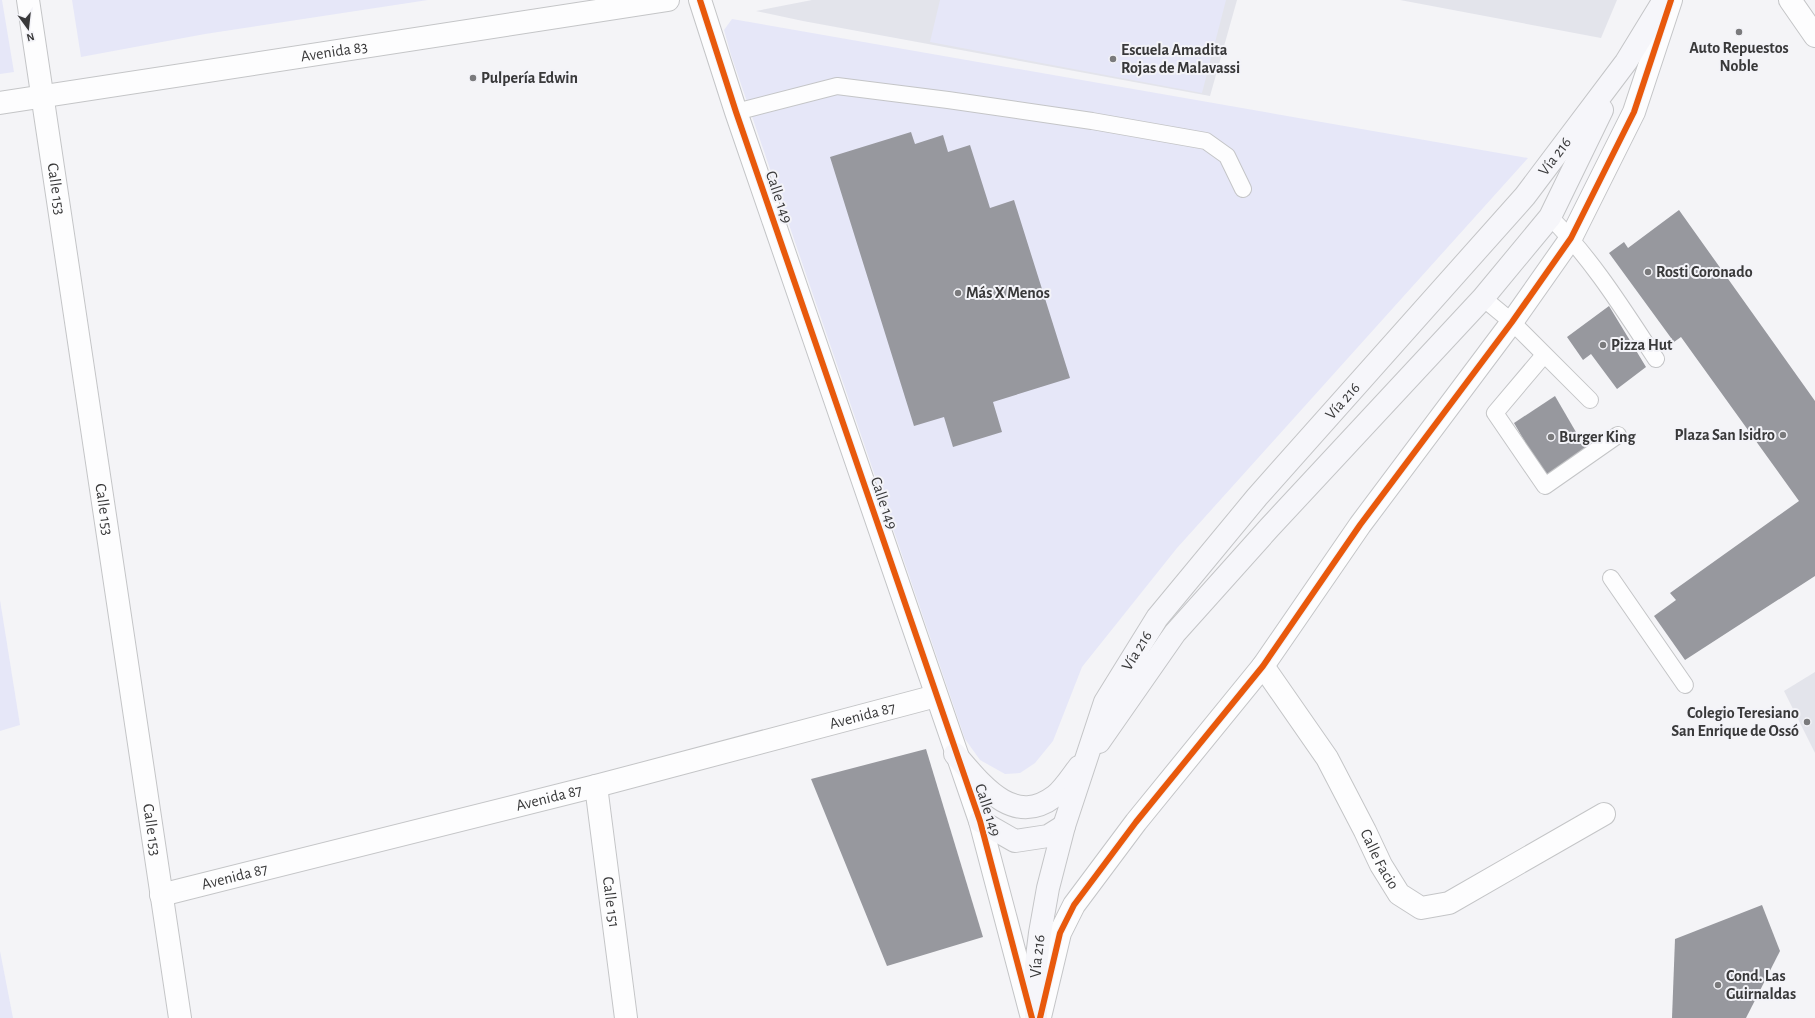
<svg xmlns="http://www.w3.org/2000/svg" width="1815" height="1018" font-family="'Alegreya Sans',sans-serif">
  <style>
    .built { fill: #e3e4eb }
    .green { fill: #e6e7f8 }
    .building { fill: #97989e }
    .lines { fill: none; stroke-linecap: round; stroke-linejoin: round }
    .lane-casing { stroke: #c4c5c7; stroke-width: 18 }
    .street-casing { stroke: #c4c5c7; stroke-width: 24 }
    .secondary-casing { stroke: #c4c5c7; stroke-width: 24 }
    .lane { stroke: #fdfdfe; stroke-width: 16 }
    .street { stroke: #fdfdfe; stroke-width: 22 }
    .secondary { stroke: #f6f6fa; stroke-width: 22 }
    .cycleway-casing { stroke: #f3f3f8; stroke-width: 8 }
    .cycleway { stroke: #e8590c; stroke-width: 6 }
    .poi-dot { fill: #7a7a7c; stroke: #f3f3f8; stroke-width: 1.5 }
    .labels { text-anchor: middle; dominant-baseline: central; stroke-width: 4; stroke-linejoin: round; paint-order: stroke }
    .poi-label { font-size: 16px; font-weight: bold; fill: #39393a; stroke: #f3f3f8; text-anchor: start }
    .street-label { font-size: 16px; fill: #39393a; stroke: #f3f3f8 }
  </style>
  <rect width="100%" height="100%" fill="#f4f4f7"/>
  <g class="built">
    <path d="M812,0H1237L1210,96L803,21L756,11Z"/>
    <path d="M1400,0H1617L1601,38Z"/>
    <path d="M1815,672V753L1784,691Z"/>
  </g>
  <g class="green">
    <path d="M0,0H2L14,72L0,74Z"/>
    <path d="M72,0H428L205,34L81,57Z"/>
    <path d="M940,0H1226L1202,93L930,42Z"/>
    <path d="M732,19L1528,158L1177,548L1082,667L1053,741L1035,763L1020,773L1005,774L980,760L965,739L731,55L724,30Z"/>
    <path d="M0,600L20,725L0,731Z"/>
    <path d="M0,951L13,1018H0Z"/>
  </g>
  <g class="building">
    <path d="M911,132L915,144L943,135L948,152L970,145L990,208L1014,200L1070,378L993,402L1002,432L953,447L944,417L914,426L830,157Z"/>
    <path d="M1679,210L1815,401V576L1685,660L1654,616L1676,600L1670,593L1799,501L1681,337L1674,342L1609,253L1624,242L1628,248Z"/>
    <path d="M1609,306L1646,367L1617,389L1591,354L1583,360L1567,337Z"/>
    <path d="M1555,396L1587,451L1546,478L1514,423Z"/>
    <path d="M926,749L983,937L887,966L811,779Z"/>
    <path d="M1762,905L1780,951L1746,1018H1672L1675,939Z"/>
  </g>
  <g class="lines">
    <defs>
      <g id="lane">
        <path d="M736,112L837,86L948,100L1092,121L1206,141L1227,156L1243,189"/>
        <path d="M1550,217C1592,259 1623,309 1656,359"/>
        <path d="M1483,298L1512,322L1590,400"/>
        <path d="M1544,355L1495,413L1545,486L1618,435"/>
        <path d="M1611,578L1685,685"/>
      </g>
      <g id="street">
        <path id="s1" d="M28,0L180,1018"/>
        <path d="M700,0L736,112L980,821L1032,1018"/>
        <path d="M1790,0L1815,36"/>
        <path id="s2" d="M0,103L668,0"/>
        <path id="s3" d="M1263,666L1327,758L1365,831L1381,865L1399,894L1421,908L1449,903L1604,814"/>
        <path id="s4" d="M596,786L626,1018"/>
        <path id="s5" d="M161,895L596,786L936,696"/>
        <path d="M1040,1017L1060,933L1074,905L1136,822L1263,666L1360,525L1512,322L1571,238L1634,112L1671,0"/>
      </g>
      <g id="secondary">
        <path d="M1099,742L1175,633L1269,528L1483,298L1550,217L1602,110"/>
        <path d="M955,754C981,784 1013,828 1055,796C1064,789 1072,776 1079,767"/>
        <path d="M980,821L1015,841L1048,836L1064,826"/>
        <path id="s6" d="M1036,1018V965L1040,933L1048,888L1064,826L1105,702L1157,618L1257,497L1525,196L1626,62L1664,0"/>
      </g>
    </defs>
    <use href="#lane" class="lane-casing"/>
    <use href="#street" class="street-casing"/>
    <use href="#secondary" class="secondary-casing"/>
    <use href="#lane" class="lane"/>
    <use href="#street" class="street"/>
    <use href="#secondary" class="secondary"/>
    <defs>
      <g id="cycleway">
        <path d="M700,0L736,112L980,821L1032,1018"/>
        <path d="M1040,1018L1060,933L1074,905L1136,822L1263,666L1360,525L1512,322L1571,238L1634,112L1671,0"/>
      </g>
    </defs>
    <use href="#cycleway" class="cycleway-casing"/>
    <use href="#cycleway" class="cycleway"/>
  </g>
  <g class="poi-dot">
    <circle cx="1739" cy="32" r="4"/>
    <circle cx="1113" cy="59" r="4"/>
    <circle cx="473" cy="78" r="4"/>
    <circle cx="1648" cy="272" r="4"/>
    <circle cx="958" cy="293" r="4"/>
    <circle cx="1603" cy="345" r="4"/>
    <circle cx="1783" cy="435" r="4"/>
    <circle cx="1551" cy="437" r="4"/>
    <circle cx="1807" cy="722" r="4"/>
    <circle cx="1718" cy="985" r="4"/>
  </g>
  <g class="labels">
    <g class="poi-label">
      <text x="1739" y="48" text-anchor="middle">Auto Repuestos<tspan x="1739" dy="18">Noble</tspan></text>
      <text x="1121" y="50">Escuela Amadita<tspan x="1121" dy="18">Rojas de Malavassi</tspan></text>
      <text x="481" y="78">Pulpería Edwin</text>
      <text x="1656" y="272">Rosti Coronado</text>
      <text x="966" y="293">Más X Menos</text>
      <text x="1611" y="345">Pizza Hut</text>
      <text x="1775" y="435" text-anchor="end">Plaza San Isidro</text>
      <text x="1559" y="437">Burger King</text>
      <text x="1799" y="713" text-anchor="end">Colegio Teresiano<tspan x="1799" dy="18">San Enrique de Ossó</tspan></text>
      <text x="1726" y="976">Cond. Las<tspan x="1726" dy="18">Guirnaldas</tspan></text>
    </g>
    <g class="street-label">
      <text stroke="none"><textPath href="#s2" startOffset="338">Avenida 83</textPath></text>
      <text stroke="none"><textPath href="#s6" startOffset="1034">Vía 216</textPath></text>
      <text stroke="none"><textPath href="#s1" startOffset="191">Calle 153</textPath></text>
      <text transform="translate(779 197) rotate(71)">Calle 149</text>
      <text stroke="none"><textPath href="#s6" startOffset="710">Vía 216</textPath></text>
      <text transform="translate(884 503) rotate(71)">Calle 149</text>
      <text stroke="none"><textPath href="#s1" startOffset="515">Calle 153</textPath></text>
      <text stroke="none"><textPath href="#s6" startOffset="386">Vía 216</textPath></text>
      <text stroke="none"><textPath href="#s5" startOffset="724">Avenida 87</textPath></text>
      <text stroke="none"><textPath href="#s5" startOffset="400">Avenida 87</textPath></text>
      <text transform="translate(988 810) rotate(72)">Calle 149</text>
      <text stroke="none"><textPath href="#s1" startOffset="839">Calle 153</textPath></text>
      <text stroke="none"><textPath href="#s3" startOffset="226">Calle Facio</textPath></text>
      <text stroke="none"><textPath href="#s5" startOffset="76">Avenida 87</textPath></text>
      <text stroke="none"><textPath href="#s4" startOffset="117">Calle 151</textPath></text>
      <text stroke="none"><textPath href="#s6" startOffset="62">Vía 216</textPath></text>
    </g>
  </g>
  <g transform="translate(28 28) rotate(165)" stroke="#f3f3f8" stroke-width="3" paint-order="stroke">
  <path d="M0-3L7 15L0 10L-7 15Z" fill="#39393a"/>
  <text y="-6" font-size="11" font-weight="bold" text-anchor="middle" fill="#39393a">N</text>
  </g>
</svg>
